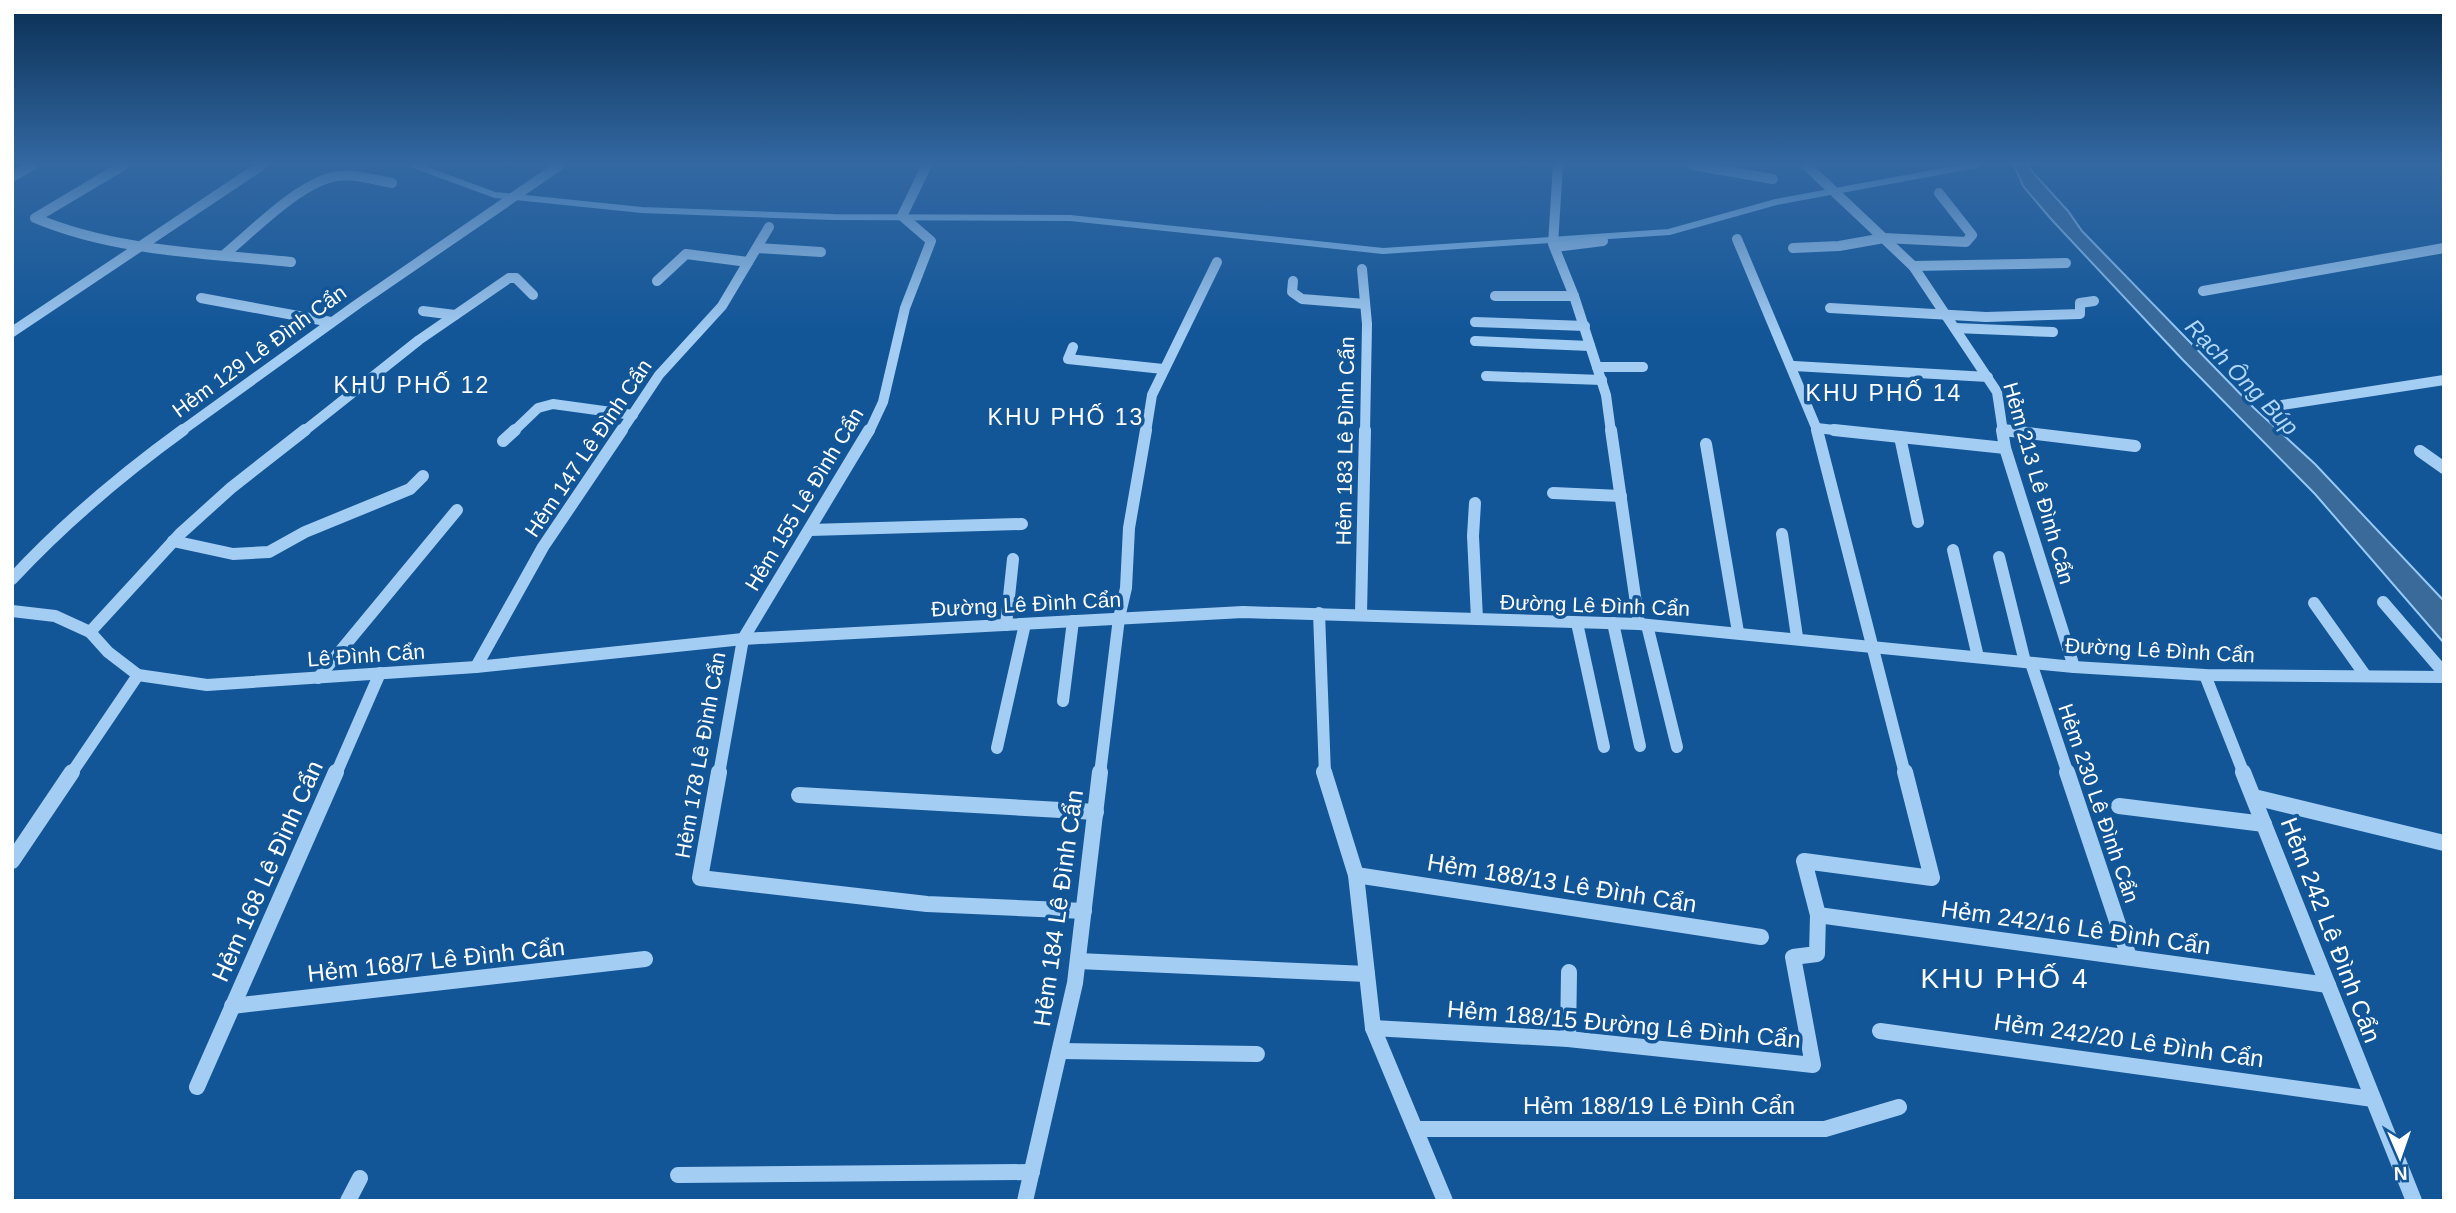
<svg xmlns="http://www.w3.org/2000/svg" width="2456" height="1213" font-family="Helvetica,sans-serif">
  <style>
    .water { fill: #396a9a; stroke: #96c9f6; stroke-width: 2 }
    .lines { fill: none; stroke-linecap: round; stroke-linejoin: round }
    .stream { stroke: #96c9f6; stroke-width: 6 }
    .minor-far2 { stroke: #a4cdf3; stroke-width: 10 }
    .minor-far1 { stroke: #a4cdf3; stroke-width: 12 }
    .minor { stroke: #a4cdf3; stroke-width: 16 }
    .labels { text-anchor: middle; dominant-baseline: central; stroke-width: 7; stroke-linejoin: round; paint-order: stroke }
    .street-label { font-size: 21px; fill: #fff; stroke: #125698 }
    .water-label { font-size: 23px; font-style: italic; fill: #b0d7fa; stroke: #125698 }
    .neighbourhood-label { font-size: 23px; letter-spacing: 2px; fill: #fff; stroke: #125698 }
    .near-street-label { font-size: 24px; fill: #fff; stroke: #125698 }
    .near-neighbourhood-label { font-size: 28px; letter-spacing: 2px; fill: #fff; stroke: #125698 }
  </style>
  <rect width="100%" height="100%" fill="#125698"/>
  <path class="water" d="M2014,165H2031L2028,167L2068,211L2082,231L2254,408L2315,464L2444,601V643L2315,494L2182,359L2051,219L2023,186Z"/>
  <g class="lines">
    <path class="stream" d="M413,165L495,195L642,210L833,217L1070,218L1383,251L1669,232L1776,202L1976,165"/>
    <g class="minor-far2">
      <path d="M124,165L35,218C116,252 205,253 291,262"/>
      <path d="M1558,165L1553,244L1574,296L1606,395L1611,432"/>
      <path d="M1692,165L1773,179"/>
      <path d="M1806,165L1913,266L1997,392L2003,432"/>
      <path d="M12,177L33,165"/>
      <path d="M1737,239L1818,432"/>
      <path d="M1555,247L1603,241"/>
      <path d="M757,248L821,252"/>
      <path d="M1793,248L1839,246L1884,238L1966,242L1972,235L1939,193"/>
      <path d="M225,254C254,230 295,187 332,177C351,172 373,180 392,183"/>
      <path d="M1913,266L2066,263"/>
      <path d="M1362,269L1367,324L1365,432"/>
      <path d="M657,281L686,254L748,262"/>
      <path d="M1293,281L1292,292L1302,299L1365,304"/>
      <path d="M2203,291L2444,248"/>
      <path d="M1495,296H1574"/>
      <path d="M201,298L331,322"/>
      <path d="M1830,308L1986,317L2080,314V303L2094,301"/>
      <path d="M423,311L455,315"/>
      <path d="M1475,322L1585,326"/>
      <path d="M1955,328L2053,332"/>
      <path d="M12,332L262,165"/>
      <path d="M1475,341L1590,346"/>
      <path d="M1073,347L1068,359L1163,369"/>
      <path d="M1794,366L1988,377"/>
      <path d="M1597,367H1643"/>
      <path d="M1486,376L1602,380"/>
      <path d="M2269,407L2444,380"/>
      <path d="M1817,428L1851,432"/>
      <path d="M2003,430L2016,432"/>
      <path d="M180,432L359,303L560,165"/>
      <path d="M303,432L419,340L509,278H516L533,295"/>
      <path d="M513,432L538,408L553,404L633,415"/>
      <path d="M621,432L659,375L722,306L769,227"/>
      <path d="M869,432L883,402L905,308L931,241L902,216L927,165"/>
      <path d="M1146,432L1152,395L1217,262"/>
    </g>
    <g class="minor-far1">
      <path d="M1611,430L1639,624"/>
      <path d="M1817,430L1905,774"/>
      <path d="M1834,430L2005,448"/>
      <path d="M2002,430L2005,448L2074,667"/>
      <path d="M2003,430L2135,446"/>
      <path d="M1900,437L1918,522"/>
      <path d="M503,441L515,430"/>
      <path d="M1706,444L1738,632"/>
      <path d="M2420,451L2444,468"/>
      <path d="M1553,493L1621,496"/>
      <path d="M1475,503L1473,536L1477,619"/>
      <path d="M810,530L1022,524"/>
      <path d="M1782,534L1797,637"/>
      <path d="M173,541L233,554L269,552L305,532L410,489L423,476"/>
      <path d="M1953,550L1978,657"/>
      <path d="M1999,557L2025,662"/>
      <path d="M12,579C64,523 121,475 183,430"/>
      <path d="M2383,602L2444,673"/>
      <path d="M2314,603L2365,675"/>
      <path d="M12,611L55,616L90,632L108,652L138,675L207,685L476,667L743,639L1243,612L1639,624L2074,667L2205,675L2444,677"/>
      <path d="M1319,613L1325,774"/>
      <path d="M1361,614L1365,430"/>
      <path d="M1577,623L1604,747"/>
      <path d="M1613,623L1640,746"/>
      <path d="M1006,625L1013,559"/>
      <path d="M1647,625L1677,747"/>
      <path d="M90,632L180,534L231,488L305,430"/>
      <path d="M2031,663L2068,774"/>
      <path d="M476,667L543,547L622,430"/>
      <path d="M2205,675L2244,774"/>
      <path d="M318,678L457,510"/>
      <path d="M1063,701L1073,621"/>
      <path d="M997,748L1025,624"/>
      <path d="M71,774L138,675"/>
      <path d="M336,774L380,673"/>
      <path d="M719,774L743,639L869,430"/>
      <path d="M1100,774L1119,618L1126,588L1129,528L1146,430"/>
    </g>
    <g class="minor">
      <path d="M719,772L700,878L927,904L1084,911"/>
      <path d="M1324,772L1356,875L1373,1028L1445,1201"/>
      <path d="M2067,772L2129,957"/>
      <path d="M2243,772L2414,1201"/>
      <path d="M799,795L1096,812"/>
      <path d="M2254,797L2444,843"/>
      <path d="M2119,806L2264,824"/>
      <path d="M12,861L72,772"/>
      <path d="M1356,875L1761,937"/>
      <path d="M1818,915L2328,985"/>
      <path d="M1078,961L1367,974"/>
      <path d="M232,1006L645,959"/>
      <path d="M1373,1028L1568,1039L1813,1065L1793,957L1817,954L1818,915L1804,861L1932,878L1905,772"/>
      <path d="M1880,1031L2373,1099"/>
      <path d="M1568,1039L1569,972"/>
      <path d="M1060,1051L1257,1054"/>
      <path d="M197,1087L336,772"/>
      <path d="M1417,1129H1825L1899,1107"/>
      <path d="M678,1175L1032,1172"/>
      <path d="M348,1201L360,1178"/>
      <path d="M1025,1201L1075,983L1100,772"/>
    </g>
  </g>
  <linearGradient id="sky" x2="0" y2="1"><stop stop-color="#0a2f54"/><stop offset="0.49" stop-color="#3368a2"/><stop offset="1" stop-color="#3368a2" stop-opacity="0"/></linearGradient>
  <rect width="2456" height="335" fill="url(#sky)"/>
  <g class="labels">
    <g class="street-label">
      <text transform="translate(259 351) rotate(-36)">Hẻm 129 Lê Đình Cẩn</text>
      <text transform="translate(1345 441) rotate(-89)">Hẻm 183 Lê Đình Cẩn</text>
      <text transform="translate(588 448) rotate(-56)">Hẻm 147 Lê Đình Cẩn</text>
      <text transform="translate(2039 483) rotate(74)">Hẻm 213 Lê Đình Cẩn</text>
      <text transform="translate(804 499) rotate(-59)">Hẻm 155 Lê Đình Cẩn</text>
      <text transform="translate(1026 604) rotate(-3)">Đường Lê Đình Cẩn</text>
      <text transform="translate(1595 605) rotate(2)">Đường Lê Đình Cẩn</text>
      <text transform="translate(2160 650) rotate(3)">Đường Lê Đình Cẩn</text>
      <text transform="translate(366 655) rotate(-4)">Lê Đình Cẩn</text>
      <text transform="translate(700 755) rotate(-80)">Hẻm 178 Lê Đình Cẩn</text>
      <text transform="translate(2099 803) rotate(71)">Hẻm 230 Lê Đình Cẩn</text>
    </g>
    <g class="water-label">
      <text transform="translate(2242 377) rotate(46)">Rạch Ông Búp</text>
    </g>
    <g class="neighbourhood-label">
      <text x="412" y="385">KHU PHỐ 12</text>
      <text x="1884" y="393">KHU PHỐ 14</text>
      <text x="1066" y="417">KHU PHỐ 13</text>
    </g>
    <g class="near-street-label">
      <text transform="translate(267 871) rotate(-66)">Hẻm 168 Lê Đình Cẩn</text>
      <text transform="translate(1562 883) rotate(9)">Hẻm 188/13 Lê Đình Cẩn</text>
      <text transform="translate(1058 908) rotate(-82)">Hẻm 184 Lê Đình Cẩn</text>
      <text transform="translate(2076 927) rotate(8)">Hẻm 242/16 Lê Đình Cẩn</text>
      <text transform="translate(2331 930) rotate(69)">Hẻm 242 Lê Đình Cẩn</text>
      <text transform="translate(436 960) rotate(-6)">Hẻm 168/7 Lê Đình Cẩn</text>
      <text transform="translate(1624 1024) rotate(5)">Hẻm 188/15 Đường Lê Đình Cẩn</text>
      <text transform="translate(2129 1040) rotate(8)">Hẻm 242/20 Lê Đình Cẩn</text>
      <text x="1659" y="1105">Hẻm 188/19 Lê Đình Cẩn</text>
    </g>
    <g class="near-neighbourhood-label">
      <text x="2005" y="978">KHU PHỐ 4</text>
    </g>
  </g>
  <rect width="2456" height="1213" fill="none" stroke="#ffffff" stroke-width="28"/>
  <g transform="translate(2400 1157) rotate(178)" stroke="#125698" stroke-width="5" paint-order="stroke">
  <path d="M0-5L12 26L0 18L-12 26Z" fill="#ffffff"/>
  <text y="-10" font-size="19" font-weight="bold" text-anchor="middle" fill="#ffffff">N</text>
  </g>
</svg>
